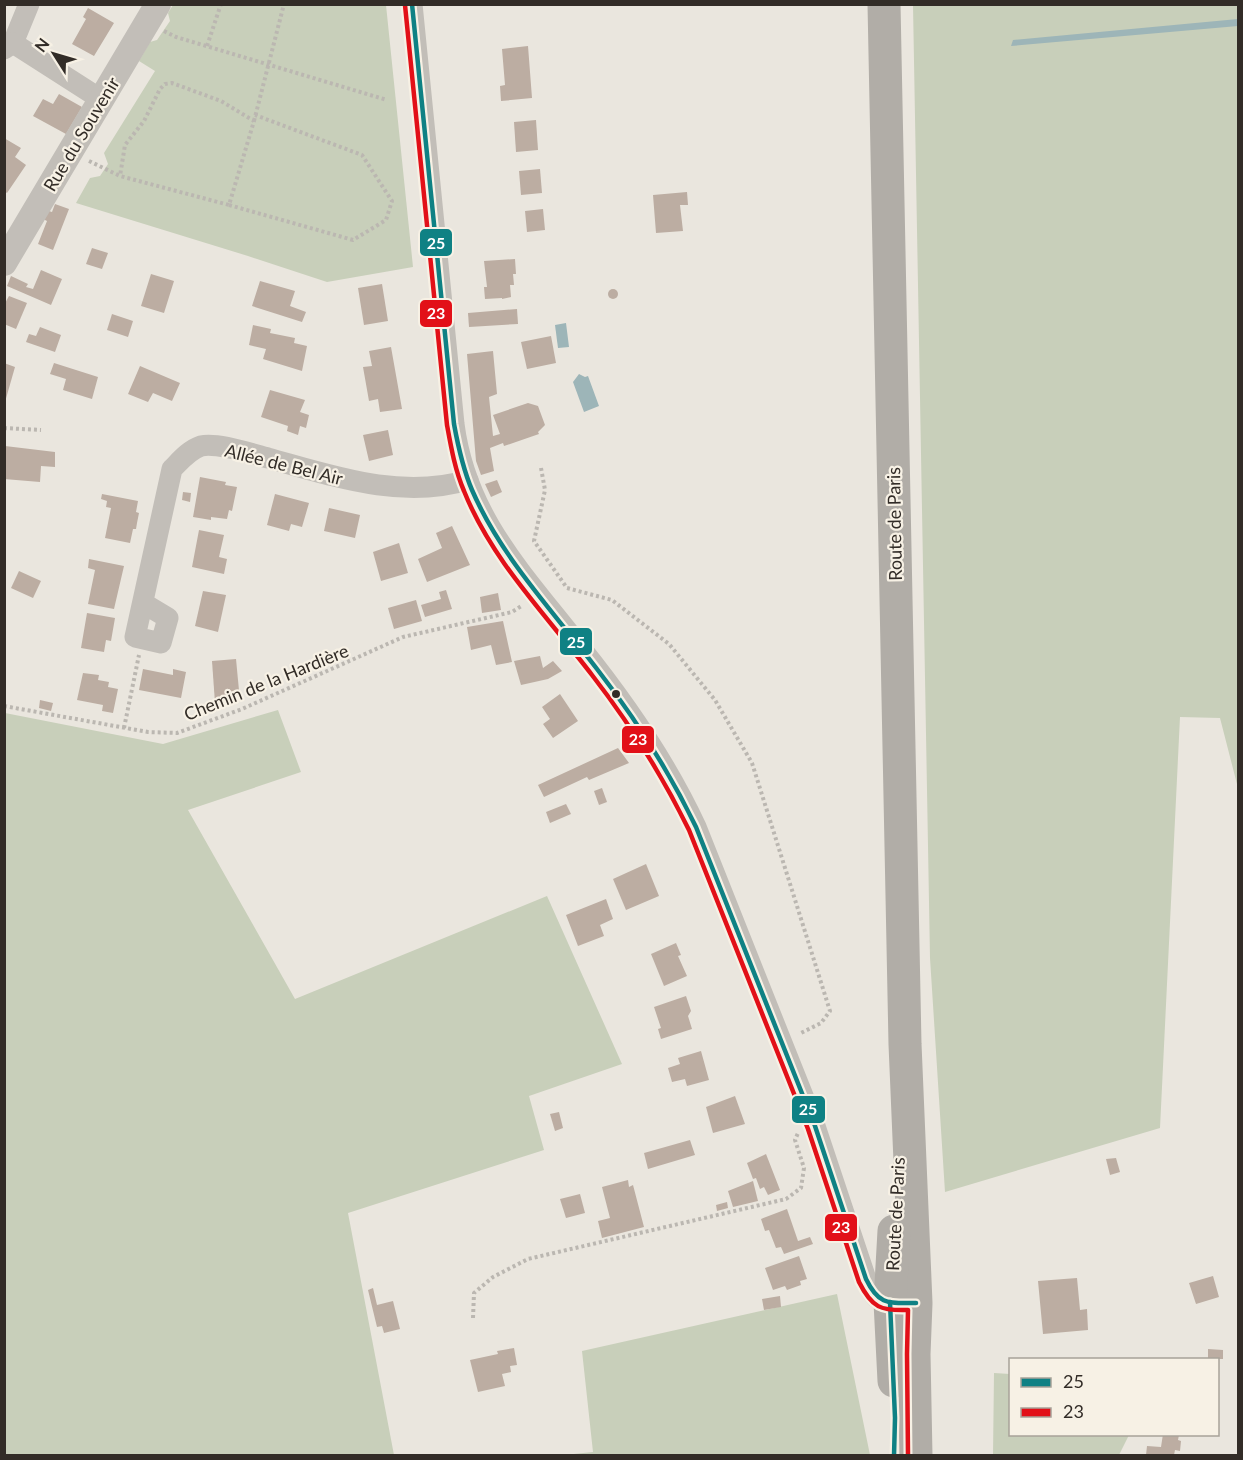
<svg xmlns="http://www.w3.org/2000/svg" width="1243" height="1460" font-family="Lato,sans-serif">
  <style>
    .green { fill: #c8cfba }
    .water { fill: #9db5b8 }
    .building { fill: #bcada2 }
    .lines { fill: none; stroke-linecap: round; stroke-linejoin: round }
    .path { stroke: #bbb7b1; stroke-width: 4; stroke-dasharray: 3 3; stroke-linecap: butt }
    .minor { stroke: #c2beb8; stroke-width: 21 }
    .tertiary { stroke: #c2beb8; stroke-width: 26 }
    .primary { stroke: #b1ada7; stroke-width: 33 }
    .bus-1-casing { stroke: #f7f1e5; stroke-width: 9 }
    .bus-2-casing { stroke: #f7f1e5; stroke-width: 9 }
    .bus-1 { stroke: #0f8184; stroke-width: 4.5 }
    .bus-2 { stroke: #e21018; stroke-width: 4.5 }
    .bus-dot { fill: #322c27; stroke: #f7f1e5; stroke-width: 2 }
    .labels { text-anchor: middle; dominant-baseline: central; stroke-width: 4.5; stroke-linejoin: round; paint-order: stroke }
    .street-label { font-size: 18px; fill: #322c27; stroke: #f7f1e5 }
    .line-badge { stroke: #f7f1e5; stroke-width: 2 }
    .badge-label { font-size: 16px; text-anchor: middle; font-weight: bold; fill: #fff }
  </style>
  <rect width="100%" height="100%" fill="#eae6de"/>
  <g class="green">
    <path d="M173,5H386L413,267L327,282L248,256L76,203L90,178L100,176L108,164L104,153L155,71L139,61L150,42L157,40L170,21L168,13Z"/>
    <path d="M913,5H1238V788L1220,718L1180,717L1160,1128L945,1192L930,958Z"/>
    <path d="M278,710L301,772L188,810L295,999L547,896L622,1064L529,1096L544,1150L348,1213L394,1455H5V713L163,744Z"/>
    <path d="M837,1294L870,1455L554,1456L593,1452L582,1351Z"/>
    <path d="M994,1373L1010,1374V1434L1129,1435L1119,1455H993Z"/>
  </g>
  <g class="water">
    <path d="M1238,19V26L1011,46L1013,40Z"/>
    <path d="M566,323L569,347L558,348L555,325Z"/>
    <path d="M579,374L585,377L588,376L599,406L584,412L573,382Z"/>
  </g>
  <g class="building">
    <path d="M88,8L114,23L94,56L72,44L86,19L83,17Z"/>
    <path d="M528,46L532,98L501,101L500,86L505,85L502,49Z"/>
    <path d="M59,94L82,107L66,134L33,116L43,99L53,104Z"/>
    <path d="M536,120L538,150L516,152L514,122Z"/>
    <path d="M4,138L21,148L15,157L26,165L7,193L4,191Z"/>
    <path d="M540,169L542,193L521,195L519,171Z"/>
    <path d="M687,192L688,205H680L683,231L656,233L653,195Z"/>
    <path d="M55,204L69,209L53,250L38,244L47,221L43,219L46,210L52,212Z"/>
    <path d="M543,209L545,230L527,232L525,211Z"/>
    <path d="M92,248L108,253L102,269L86,264Z"/>
    <path d="M515,259L516,274H513L514,285H510L511,297L502,299V298L485,299L484,287H487L484,261Z"/>
    <path d="M41,270L62,279L51,305L7,286L11,276L28,284L26,287L33,289Z"/>
    <path d="M151,274L174,281L164,313L141,306Z"/>
    <path d="M260,281L295,291L290,306L306,312L302,322L252,306Z"/>
    <path d="M382,284L388,321L364,325L358,288Z"/>
    <circle cx="613" cy="294" r="5"/>
    <path d="M9,296L27,303L16,329L4,324V305Z"/>
    <path d="M517,309L518,324L469,327L468,313Z"/>
    <path d="M112,314L133,321L128,337L107,330Z"/>
    <path d="M253,325L271,329L270,333L295,338L294,343L307,346L302,371L263,359L266,349L249,345Z"/>
    <path d="M40,327L61,335L55,352L26,342L29,334L36,336Z"/>
    <path d="M551,336L556,363L527,369L521,342Z"/>
    <path d="M391,347L402,409L380,412L378,399L369,401L363,367L372,366L369,351Z"/>
    <path d="M493,351L497,394L489,397L493,436L500,434L493,415L528,403L538,406L545,425L538,432L539,434L504,446L503,443L490,448L494,471L481,475L476,461L467,354Z"/>
    <path d="M4,363L15,367L5,402H4Z"/>
    <path d="M54,363L98,377L92,399L63,390L66,379L50,374Z"/>
    <path d="M140,366L180,383L172,401L153,393L148,402L128,394Z"/>
    <path d="M270,390L305,400L300,412L309,415L306,428L300,426L298,435L287,431L288,426L261,417Z"/>
    <path d="M388,430L393,455L369,461L363,435Z"/>
    <path d="M5,446L55,452V467L41,466L40,482L4,479Z"/>
    <path d="M200,477L226,482L225,485L237,487L232,511L229,510L227,519L211,517V520L193,517Z"/>
    <path d="M497,480L502,492L491,497L485,484Z"/>
    <path d="M183,492L191,493L190,502L182,500Z"/>
    <path d="M102,494L138,501L136,512L139,513L137,523L136,529H133L130,543L105,538L111,508L106,507L107,501L101,499Z"/>
    <path d="M275,494L309,503L302,527L291,524L289,531L267,525Z"/>
    <path d="M329,508L360,515L355,538L324,531Z"/>
    <path d="M452,526L470,565L427,582L418,559L442,548L436,533Z"/>
    <path d="M199,530L224,535L219,557L227,559L224,574L192,567Z"/>
    <path d="M399,543L408,573L381,581L373,552Z"/>
    <path d="M89,559L124,566L114,609L88,604L95,570L88,568Z"/>
    <path d="M19,571L41,581L33,598L11,588Z"/>
    <path d="M446,590L452,609L425,617L421,605L441,599L439,592Z"/>
    <path d="M203,591L226,595L218,632L195,626Z"/>
    <path d="M498,593L501,610L482,613L480,597Z"/>
    <path d="M416,600L422,621L394,629L388,608Z"/>
    <path d="M87,613L115,618L111,641L106,640L104,652L81,648Z"/>
    <path d="M503,621L512,662L496,665L491,645L471,650L467,627Z"/>
    <path d="M540,656L543,668L553,661L562,671L548,679L521,685L514,661Z"/>
    <path d="M236,659L240,701L215,703L212,661Z"/>
    <path d="M143,669L173,675V669L186,672L181,698L139,690Z"/>
    <path d="M83,673L99,675L98,680L109,682L108,687L118,689L113,713L102,711L103,705L77,700Z"/>
    <path d="M560,694L578,721L553,738L543,724L550,719L542,707Z"/>
    <path d="M40,700L53,703L51,711L39,708Z"/>
    <path d="M618,748L629,763L589,780L587,777L544,797L538,785Z"/>
    <path d="M602,788L607,802L599,805L594,791Z"/>
    <path d="M566,804L571,814L550,823L546,812Z"/>
    <path d="M646,864L659,896L626,910L613,879Z"/>
    <path d="M606,899L613,919L600,925L604,936L578,946L566,915Z"/>
    <path d="M676,943L681,955L678,956L687,976L664,986L651,954Z"/>
    <path d="M686,996L691,1011L688,1016L692,1029L661,1039L658,1029L661,1028L654,1007Z"/>
    <path d="M701,1051L709,1080L687,1086L685,1079L672,1082L668,1068L680,1064L678,1058Z"/>
    <path d="M735,1096L745,1124L713,1133L706,1107Z"/>
    <path d="M559,1112L563,1128L555,1131L550,1114Z"/>
    <path d="M690,1140L695,1155L648,1169L644,1153Z"/>
    <path d="M766,1154L780,1190L768,1195L764,1187L760,1189L756,1178L753,1179L747,1163Z"/>
    <path d="M1116,1158L1120,1172L1110,1175L1106,1159Z"/>
    <path d="M628,1180L629,1187L633,1185L644,1227L602,1238L598,1221L610,1218L602,1187Z"/>
    <path d="M753,1181L758,1201L733,1207L728,1191Z"/>
    <path d="M580,1194L585,1213L566,1218L560,1199Z"/>
    <path d="M727,1202L728,1208L717,1211L716,1205Z"/>
    <path d="M787,1209L798,1241L810,1237L813,1244L784,1254L781,1247L776,1248L769,1230L765,1231L761,1219Z"/>
    <path d="M799,1256L807,1279L800,1281L801,1285L787,1290L785,1286L773,1290L765,1268Z"/>
    <path d="M1213,1276L1219,1297L1196,1304L1189,1283Z"/>
    <path d="M1077,1278L1080,1310L1087,1309L1088,1330L1043,1334L1038,1281Z"/>
    <path d="M373,1288L377,1305L393,1301L400,1329L384,1333L382,1326L377,1327L368,1290Z"/>
    <path d="M780,1296L781,1307L764,1310L762,1299Z"/>
    <path d="M514,1348L517,1365L510,1366L511,1372L502,1374L505,1386L478,1392L470,1360L498,1354L497,1351Z"/>
    <path d="M1208,1349L1223,1350V1359H1208Z"/>
    <path d="M1163,1434L1179,1435L1178,1440L1181,1441L1180,1451L1175,1450L1174,1455H1146L1147,1446L1161,1447Z"/>
  </g>
  <g class="lines">
    <g class="path">
      <path d="M164,31L176,37L387,100"/>
      <path d="M207,46L221,4"/>
      <path d="M254,121L284,4"/>
      <path d="M89,161L120,176L229,205L254,121L221,101L172,83L165,84L160,89L144,121L125,145L120,176"/>
      <path d="M229,205L353,240L386,220L392,201L362,155L255,115"/>
      <path d="M4,428L41,430"/>
      <path d="M541,468L545,490L534,541L567,588L612,600L669,644L715,700L752,763L830,1011L821,1023L799,1034"/>
      <path d="M4,706L148,732L177,733L242,709L403,637L512,612L523,605"/>
      <path d="M124,728L139,655"/>
      <path d="M473,1318L474,1293L493,1277L528,1259L786,1199L801,1188L804,1168L795,1140L798,1133"/>
    </g>
    <g class="minor">
      <path d="M412,4L454,424C466,518 525,576 580,647C625,703 666,762 696,827L815,1126L866,1279C874,1298 876,1302 898,1303"/>
      <path d="M13,43L29,4"/>
      <path d="M4,49L13,43L102,100"/>
      <path d="M143,603L168,618L161,643L135,637L172,469C180,461 189,450 201,446C217,442 252,454 268,458C333,476 401,500 468,480"/>
    </g>
    <path class="tertiary" d="M4,263L158,4"/>
    <g class="primary">
      <path d="M884,4L905,1044L916,1303L914,1354L916,1456"/>
      <path d="M894,1381L890,1302L894,1231"/>
    </g>
    <defs>
      <g id="bus-1">
        <path d="M412,4L454,424C458,446 463,469 472,490C501,557 553,611 597,669C635,718 669,771 696,827L815,1126L866,1279C879,1306 889,1303 916,1303"/>
        <path d="M890,1302L895,1418L894,1456"/>
      </g>
      <path id="bus-2" d="M405,5L447,425C451,447 455,470 464,491C492,561 547,616 592,675C630,724 662,775 689,830L808,1129L859,1282C872,1308 881,1311 908,1310L907,1354L908,1456"/>
    </defs>
    <use href="#bus-1" class="bus-1-casing"/>
    <use href="#bus-2" class="bus-2-casing"/>
    <use href="#bus-1" class="bus-1"/>
    <use href="#bus-2" class="bus-2"/>
  </g>
  <circle class="bus-dot" cx="616" cy="694" r="5"/>
  <g class="labels">
    <g class="street-label">
      <text transform="translate(81 134) rotate(-59)">Rue du Souvenir</text>
      <text transform="translate(284 464) rotate(14)">Allée de Bel Air</text>
      <text transform="translate(894 524) rotate(-91)">Route de Paris</text>
      <text transform="translate(266 682) rotate(-22)">Chemin de la Hardière</text>
      <text transform="translate(895 1214) rotate(-87)">Route de Paris</text>
    </g>
  </g>
  <g class="line-badge">
    <rect x="419" y="228" width="34" height="29" rx="6" fill="#0f8184"/>
    <rect x="419" y="299" width="34" height="29" rx="6" fill="#e21018"/>
    <rect x="559" y="627" width="34" height="29" rx="6" fill="#0f8184"/>
    <rect x="621" y="725" width="34" height="29" rx="6" fill="#e21018"/>
    <rect x="791" y="1095" width="35" height="29" rx="6" fill="#0f8184"/>
    <rect x="824" y="1213" width="34" height="29" rx="6" fill="#e21018"/>
  </g>
  <g class="badge-label">
    <text x="436" y="249">25</text>
    <text x="436" y="319">23</text>
    <text x="576" y="648">25</text>
    <text x="638" y="745">23</text>
    <text x="808" y="1115">25</text>
    <text x="841" y="1233">23</text>
  </g>
  <rect width="1243" height="1460" fill="none" stroke="#322c27" stroke-width="12"/>
  <rect x="1009" y="1358" width="210" height="78" fill="#f7f1e5" stroke="#a8a299" stroke-width="1.5"/>
  <rect x="1021" y="1378" width="30" height="9" fill="#0f8184" stroke="#a8a299" stroke-width="1.5"/>
  <text x="1063" y="1388" font-size="18" fill="#322c27">25</text>
  <rect x="1021" y="1408" width="30" height="9" fill="#e21018" stroke="#a8a299" stroke-width="1.5"/>
  <text x="1063" y="1418" font-size="18" fill="#322c27">23</text>
  <g transform="translate(54 54) rotate(307)" stroke="#f7f1e5" stroke-width="4.5" paint-order="stroke">
  <path d="M0-4.5L10 22L0 15L-10 22Z" fill="#322c27"/>
  <text y="-9" font-size="16" font-weight="bold" text-anchor="middle" fill="#322c27">N</text>
  </g>
</svg>
